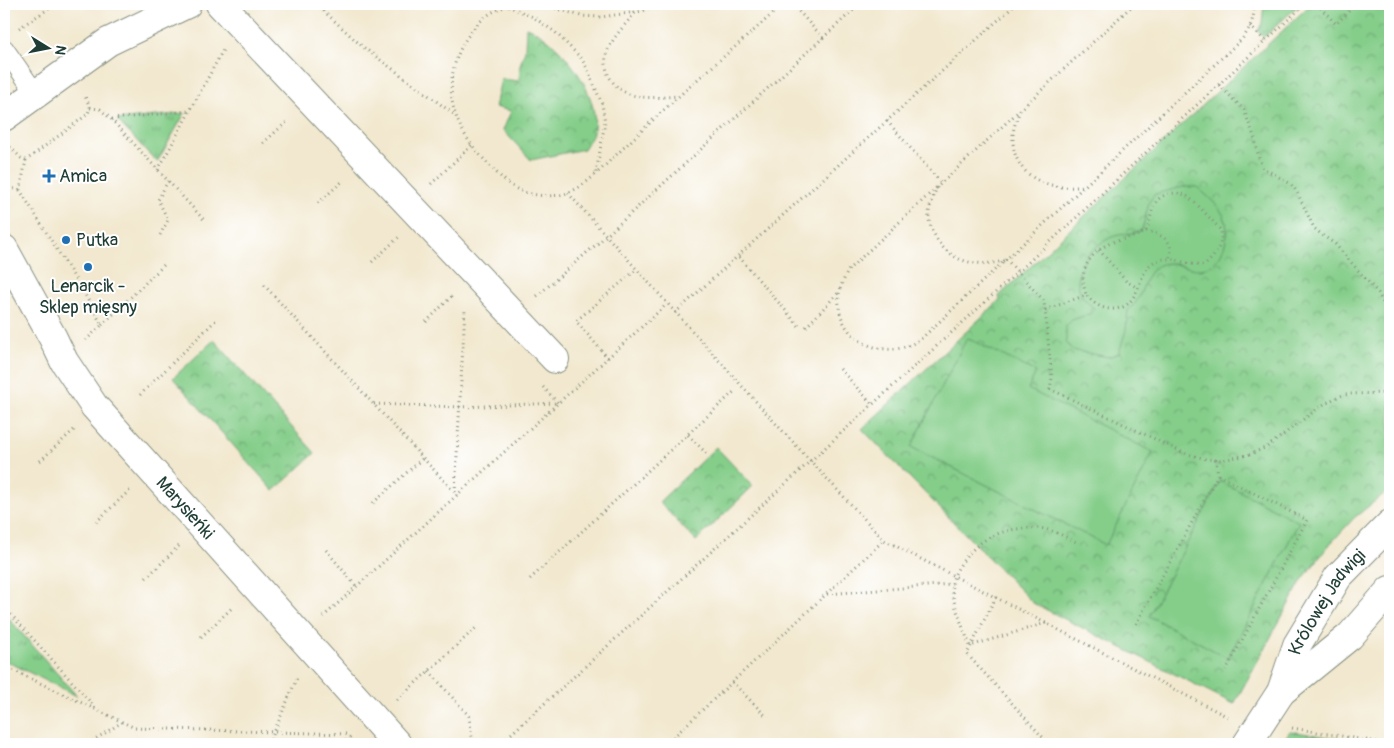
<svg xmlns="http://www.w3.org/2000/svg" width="1394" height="748" font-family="Pangolin,sans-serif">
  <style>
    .grass { fill: url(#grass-tufts); stroke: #52865f }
    .park { fill: url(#park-crowns); stroke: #52865f }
    .pitch { fill: #85ce8a; stroke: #52865f }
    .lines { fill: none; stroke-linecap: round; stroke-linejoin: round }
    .lane-casing { stroke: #889282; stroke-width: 20 }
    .street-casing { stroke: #889282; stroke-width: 30 }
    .path { stroke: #889282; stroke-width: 3; stroke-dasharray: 1 4; stroke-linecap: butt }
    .lane { stroke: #fff; stroke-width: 18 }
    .street { stroke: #fff; stroke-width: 28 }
    .poi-dot { fill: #1f6fb2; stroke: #fff; stroke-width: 2 }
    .labels { text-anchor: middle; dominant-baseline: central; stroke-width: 4; stroke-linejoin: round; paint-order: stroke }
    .poi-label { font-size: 18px; fill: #1f3d34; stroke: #fff; text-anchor: start }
    .street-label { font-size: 18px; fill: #1f3d34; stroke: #fff }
  </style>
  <defs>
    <pattern id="grass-tufts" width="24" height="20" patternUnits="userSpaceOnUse" patternTransform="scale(1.25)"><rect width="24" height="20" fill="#85ce8a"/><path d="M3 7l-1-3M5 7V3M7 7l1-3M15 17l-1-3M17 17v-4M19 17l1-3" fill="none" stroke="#6ca872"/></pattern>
    <pattern id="park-crowns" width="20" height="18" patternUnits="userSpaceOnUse" patternTransform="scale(1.25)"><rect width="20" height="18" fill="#85ce8a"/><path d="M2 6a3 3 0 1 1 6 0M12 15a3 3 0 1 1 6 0" fill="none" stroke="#6ca872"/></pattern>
  </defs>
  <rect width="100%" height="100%" fill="#fff"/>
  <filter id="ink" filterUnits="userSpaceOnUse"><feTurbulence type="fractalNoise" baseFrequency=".02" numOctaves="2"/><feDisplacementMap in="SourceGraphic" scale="10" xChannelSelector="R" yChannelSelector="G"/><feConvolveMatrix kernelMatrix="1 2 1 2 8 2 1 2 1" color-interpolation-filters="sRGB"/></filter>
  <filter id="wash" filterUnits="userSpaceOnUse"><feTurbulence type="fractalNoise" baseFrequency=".0096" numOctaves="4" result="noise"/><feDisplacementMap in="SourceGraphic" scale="20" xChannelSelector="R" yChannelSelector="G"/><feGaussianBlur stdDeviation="1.12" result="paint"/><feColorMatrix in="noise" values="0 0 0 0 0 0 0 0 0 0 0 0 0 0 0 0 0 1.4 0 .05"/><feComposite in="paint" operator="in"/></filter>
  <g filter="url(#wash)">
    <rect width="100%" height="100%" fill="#f2e8cf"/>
    <g class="grass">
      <path d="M1264,4H1300L1264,37L1258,31L1262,23Z"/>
      <path d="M185,113L157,162L117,120Z"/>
      <path d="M4,613L77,696L4,660Z"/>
      <path d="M1290,731L1372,744H1281Z"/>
    </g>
    <g class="park">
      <path d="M1311,4H1390V489L1354,518L1330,544L1302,580L1234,704L1033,603L862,429L1000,300L999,296Z"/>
      <path d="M526,27C531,29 536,31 540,34C567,51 605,102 592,136C590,140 586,145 584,149L531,160L503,130L511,111L495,107L501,79L519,81L520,65L525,50Z"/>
      <path d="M214,340L315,453L274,491L173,378Z"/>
      <path d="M716,447L753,486L696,541L659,502Z"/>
    </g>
    <g class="pitch">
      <path d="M1183,187H1197C1219,206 1236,220 1222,252C1219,258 1213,266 1206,268C1190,273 1172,257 1157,266C1144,274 1144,291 1136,302C1134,305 1130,308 1128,310L1126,330L1119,353L1108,357L1072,350L1066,342V326L1072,320L1092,313L1094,308C1089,304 1084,299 1081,294C1070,271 1092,245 1112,237C1122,233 1133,235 1142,230L1149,202L1155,194Z"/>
      <path d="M967,338L1036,372L1028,389L1153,452L1106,545L911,447Z"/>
      <path d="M1220,481L1299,522L1228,658L1149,616Z"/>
    </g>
  </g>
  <g filter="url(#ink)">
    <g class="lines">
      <defs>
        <path id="lane" d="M4,48L36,94"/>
        <g id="street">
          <path d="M220,4L555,359"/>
          <path d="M4,117L108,42L187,4"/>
          <path id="s1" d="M4,249L53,338L64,361L94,406L397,744"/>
          <path d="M1281,692L1350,636L1390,590"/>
          <path id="s2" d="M1247,744L1281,692L1297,645L1338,577L1390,524"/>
        </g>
      </defs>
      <use href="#lane" class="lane-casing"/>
      <use href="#street" class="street-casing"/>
      <g class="path">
        <path d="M316,4L363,47L455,115"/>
        <path d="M512,4C504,7 495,10 488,15C458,37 443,81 456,116C463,136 476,151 490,166C498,174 508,185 519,190C532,196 554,198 567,193C586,186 601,169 615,156C636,136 657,116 678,97C713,65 749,36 783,4"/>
        <path d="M541,4L581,16L601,17L643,11L656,4"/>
        <path d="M792,4L823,38"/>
        <path d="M1134,4L849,269C845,277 840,286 839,295C836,325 857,347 886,349C899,350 911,346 922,338L1242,39C1250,29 1255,17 1254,4"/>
        <path d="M1317,4L1336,24L1356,4"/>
        <path d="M508,6L533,17L555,32L581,58L587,68L602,104L605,122L596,173"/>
        <path d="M635,13C624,26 611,39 606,55C605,62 606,72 610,78C625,102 653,98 678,96"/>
        <path d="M1250,26L1265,41"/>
        <path d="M19,28L56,4"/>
        <path d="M1219,85L1244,110L1255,139L1259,159L1263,168L1291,184L1297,192L1314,228L1322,235L1335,244L1378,293L1390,316"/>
        <path d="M90,108L100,109L111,119L205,221"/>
        <path d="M1020,110C1017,119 1013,127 1013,136C1011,177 1050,192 1084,186"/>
        <path d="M112,119L190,111"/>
        <path d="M887,121L941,183"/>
        <path d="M263,143L289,120"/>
        <path d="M10,147L21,158L26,160L29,158L88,114L90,107L85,96"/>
        <path d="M26,160L20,190L84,293L102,325L86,340"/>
        <path d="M158,170L223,50"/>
        <path d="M431,184L472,145"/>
        <path d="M4,187L20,190"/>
        <path d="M937,187C934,195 930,204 929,212C928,222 932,230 936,238C951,263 977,267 1004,261"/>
        <path d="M568,193L778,426L884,540L1230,718"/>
        <path d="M318,203L344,180"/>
        <path d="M1146,231C1161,234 1176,241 1169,259"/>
        <path d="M160,235L168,220L158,200L168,181"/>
        <path d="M1099,250L1126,281L1138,288"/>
        <path d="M739,257L799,326"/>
        <path d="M1006,259L1044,301L1052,378L1050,389L1184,453L1206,459L1222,460L1248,455L1267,447L1321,406L1339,396L1349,394L1390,393"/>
        <path d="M372,262L399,237"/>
        <path d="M264,285L457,495"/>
        <path d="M537,296L606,236L860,4"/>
        <path d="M1045,310L1086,295C1093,303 1101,309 1112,309C1143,309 1135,270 1156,261C1173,254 1188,267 1205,265C1215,256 1223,245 1221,231C1216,224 1192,198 1185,195C1175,191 1161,194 1156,202C1150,211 1151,222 1146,231C1137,237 1130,237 1120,240C1102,244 1083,259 1083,280C1083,285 1085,290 1086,295"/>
        <path d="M675,313L1016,4"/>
        <path d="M426,322L454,294"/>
        <path d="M102,325L166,263"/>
        <path d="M806,327L838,293"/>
        <path d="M608,358L576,321L636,270"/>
        <path d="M840,369L873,405"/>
        <path d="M543,387L558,403"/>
        <path d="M140,395L218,318"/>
        <path d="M374,404L460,407L557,403"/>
        <path d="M688,435L708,455"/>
        <path d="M40,461L75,429"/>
        <path d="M1218,475L1307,520L1226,670"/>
        <path d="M455,492L465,309"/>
        <path d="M373,503L423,458"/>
        <path d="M96,522L130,490"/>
        <path d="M326,550L356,586"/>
        <path d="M146,578L180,545"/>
        <path d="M530,579L736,390"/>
        <path d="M827,594L952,584"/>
        <path d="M996,597L967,654L1049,744"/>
        <path d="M4,607L96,708"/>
        <path d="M323,617L667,304"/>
        <path d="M1046,623L970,646C965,632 950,598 952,584C955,566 974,545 990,537C1002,531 1021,527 1035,528C1050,528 1064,536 1078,543"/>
        <path d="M1136,624L1218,475L1216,459"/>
        <path d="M201,637L233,607"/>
        <path d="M4,666L135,728L347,734"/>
        <path d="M429,671L469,716L473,744"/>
        <path d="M732,682L765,715"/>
        <path d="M397,700L478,626"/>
        <path d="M1292,728L1390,744"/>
        <path d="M88,744L122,722"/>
        <path d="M269,744L297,678"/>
        <path d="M342,744L351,736"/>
        <path d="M500,744L1018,272L1305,4"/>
        <path d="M666,744L884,540"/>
      </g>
      <use href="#lane" class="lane"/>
      <use href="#street" class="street"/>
    </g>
  </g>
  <g class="poi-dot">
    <path d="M46.5 168.5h5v5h5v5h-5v5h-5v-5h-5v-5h5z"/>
    <circle cx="66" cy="240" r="5"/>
    <circle cx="88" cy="267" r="5"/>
  </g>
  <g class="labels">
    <g class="poi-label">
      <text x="59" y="176">Amica</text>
      <text x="76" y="240">Putka</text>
      <text x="88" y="286" text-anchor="middle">Lenarcik -<tspan x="88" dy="21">Sklep mięsny</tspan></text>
    </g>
    <g class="street-label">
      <text stroke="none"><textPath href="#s1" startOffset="318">Marysieńki</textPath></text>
      <text stroke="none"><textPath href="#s2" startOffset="164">Królowej Jadwigi</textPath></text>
    </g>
  </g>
  <rect width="1394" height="748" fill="none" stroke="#fff" stroke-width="20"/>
  <g transform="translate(48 48) rotate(100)" stroke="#ffffff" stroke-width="4" paint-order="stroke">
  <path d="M0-4L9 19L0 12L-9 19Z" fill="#1f3d34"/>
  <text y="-8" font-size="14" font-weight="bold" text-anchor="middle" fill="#1f3d34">N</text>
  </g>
</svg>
